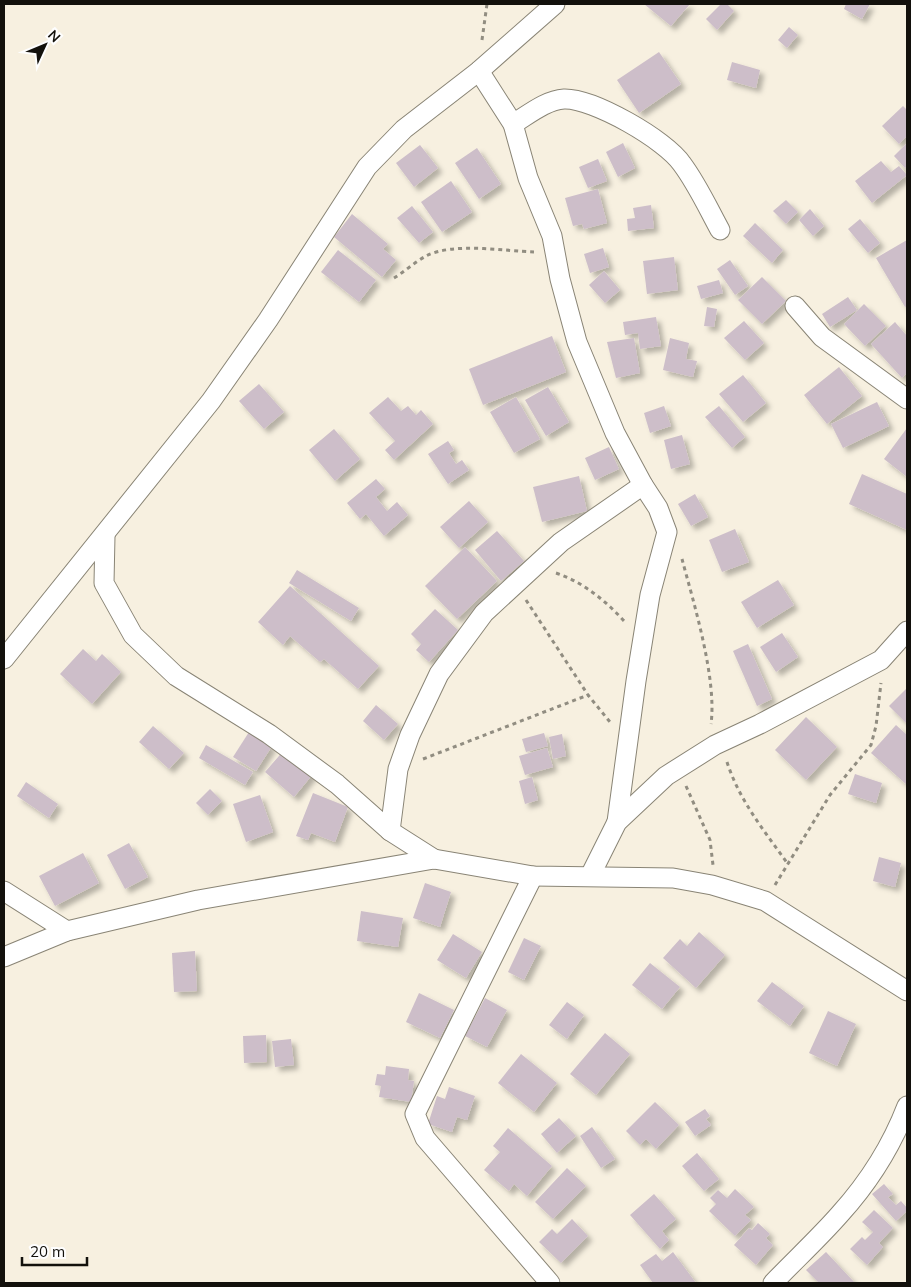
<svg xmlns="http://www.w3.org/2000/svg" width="911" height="1287" font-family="Mulish,sans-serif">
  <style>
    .building { fill: #cdbec9; filter: url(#shadow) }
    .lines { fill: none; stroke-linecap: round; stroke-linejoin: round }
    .street-casing { stroke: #898475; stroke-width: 21 }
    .path { stroke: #918d81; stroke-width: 3; stroke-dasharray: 4 4; stroke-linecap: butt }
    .street { stroke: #fff; stroke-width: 19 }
  </style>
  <defs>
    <filter id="shadow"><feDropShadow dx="4.5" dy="4.5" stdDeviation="2.5" flood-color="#0004"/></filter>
  </defs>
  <rect width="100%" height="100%" fill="#f7f0e0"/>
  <g class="building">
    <path d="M644,4H690L671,26Z"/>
    <path d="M721,4H727L734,11L717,30L706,19Z"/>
    <path d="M846,4H870L862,19L844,9Z"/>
    <path d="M789,27L798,35L787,48L778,40Z"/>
    <path d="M659,52L681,84L639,113L617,80Z"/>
    <path d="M732,62L760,70L756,88L727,80Z"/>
    <path d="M903,106L907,110V136L899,144L882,126Z"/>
    <path d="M623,143L635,168L618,177L606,152Z"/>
    <path d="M907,143V166L905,168L894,156Z"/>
    <path d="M420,145L438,168L414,187L396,163Z"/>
    <path d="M477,148L501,184L479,199L455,163Z"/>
    <path d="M598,159L607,181L588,188L579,167Z"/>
    <path d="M881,161L891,172L899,166L907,175L872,203L855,181Z"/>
    <path d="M451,181L472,212L442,232L421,202Z"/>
    <path d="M598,189L607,223L584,229L582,224L573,226L565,198Z"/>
    <path d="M786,200L798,212L786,224L773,211Z"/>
    <path d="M651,205L654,228L628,231L627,219L635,218L633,208Z"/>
    <path d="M412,206L433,232L419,243L397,218Z"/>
    <path d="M810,209L824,226L813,236L799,220Z"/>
    <path d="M352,214L388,244L383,249L396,260L382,277L334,237Z"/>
    <path d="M860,219L880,243L868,253L848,229Z"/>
    <path d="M755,223L783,250L772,263L743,236Z"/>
    <path d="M907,240V306L905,307L876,258Z"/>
    <path d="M603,248L609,267L590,273L584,254Z"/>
    <path d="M338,250L376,280L359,302L321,272Z"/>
    <path d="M674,257L678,290L647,294L643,261Z"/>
    <path d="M730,260L748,286L735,295L717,269Z"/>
    <path d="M604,271L620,290L605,303L589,285Z"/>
    <path d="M762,277L786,301L762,324L738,300Z"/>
    <path d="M719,280L723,293L701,299L697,286Z"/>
    <path d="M848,297L857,310L830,327L822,314Z"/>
    <path d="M864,304L886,326L865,346L844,324Z"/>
    <path d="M707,307L717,309L714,327L704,326Z"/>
    <path d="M656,317L661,346L640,349L638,333L625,335L623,322Z"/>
    <path d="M744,321L764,343L745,360L724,338Z"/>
    <path d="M895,322L907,336V373L902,378L871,344Z"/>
    <path d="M552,336L566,372L483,405L469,369Z"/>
    <path d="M634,338L640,373L616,378L607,342Z"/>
    <path d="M670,338L689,343L686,359L697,361L693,377L663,370Z"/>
    <path d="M839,367L862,396L827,424L804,395Z"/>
    <path d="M743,375L766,403L743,422L719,394Z"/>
    <path d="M259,384L284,412L264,429L239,401Z"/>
    <path d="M548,387L569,422L546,436L525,400Z"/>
    <path d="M388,397L401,411L408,406L416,415L421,410L433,424L394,460L385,450L395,441L369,413Z"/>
    <path d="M516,397L540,439L514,453L490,412Z"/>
    <path d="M877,402L889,426L843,448L831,424Z"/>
    <path d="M664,406L671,426L650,433L644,413Z"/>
    <path d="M719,406L745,437L732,448L705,417Z"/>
    <path d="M907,428V477L884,459Z"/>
    <path d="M334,429L360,459L335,481L309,450Z"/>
    <path d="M682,435L690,464L671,469L664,440Z"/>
    <path d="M448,441L454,450L449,453L456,464L462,460L469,470L448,484L428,454Z"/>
    <path d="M609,447L619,469L595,480L585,458Z"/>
    <path d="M862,474L907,494V530L849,504Z"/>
    <path d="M579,476L587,511L542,522L533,487Z"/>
    <path d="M376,479L385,489L376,497L387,511L397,502L408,515L384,536L366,514L360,519L347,503Z"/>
    <path d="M695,494L708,517L691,526L678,504Z"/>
    <path d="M469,501L488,522L459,548L440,527Z"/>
    <path d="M735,529L749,562L722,572L709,540Z"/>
    <path d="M497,531L524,561L501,581L475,550Z"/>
    <path d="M465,547L497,581L457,619L425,586Z"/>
    <path d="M297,570L359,608L351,621L289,583Z"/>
    <path d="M778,580L794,605L757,628L741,602Z"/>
    <path d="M290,586L379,666L358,689L324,659L320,662L290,636L283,645L258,622Z"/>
    <path d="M435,609L458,630L429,662L416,650L421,644L411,634Z"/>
    <path d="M782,633L798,657L776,672L760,647Z"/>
    <path d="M748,644L772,699L757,706L733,651Z"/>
    <path d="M83,649L96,661L102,654L121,672L92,704L60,674Z"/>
    <path d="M907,688V724L889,706Z"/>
    <path d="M376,705L398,724L384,740L363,721Z"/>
    <path d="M806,717L837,747L806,780L775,750Z"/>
    <path d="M896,725L907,735V785L871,753Z"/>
    <path d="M153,726L184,753L169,769L139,742Z"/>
    <path d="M249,732L272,746L256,771L233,757Z"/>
    <path d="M544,733L548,746L526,752L522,739Z"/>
    <path d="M562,734L566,756L553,759L549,737Z"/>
    <path d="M206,745L253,772L245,785L199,758Z"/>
    <path d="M547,748L553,767L525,775L519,756Z"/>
    <path d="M285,749L313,774L294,797L265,772Z"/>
    <path d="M855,774L882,783L876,803L848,794Z"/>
    <path d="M532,777L538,800L525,804L519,781Z"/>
    <path d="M26,782L58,804L49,818L17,796Z"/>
    <path d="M210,789L222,801L208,815L196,803Z"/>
    <path d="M313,793L348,807L335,842L311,833L308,840L296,836Z"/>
    <path d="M260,795L273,832L246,842L233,804Z"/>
    <path d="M129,843L148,877L125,889L107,855Z"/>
    <path d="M83,853L99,883L55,906L39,876Z"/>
    <path d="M879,857L901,863L895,887L873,881Z"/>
    <path d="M425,883L451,892L440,927L413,918Z"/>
    <path d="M361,911L403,918L398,947L357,941Z"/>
    <path d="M699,932L725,955L696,988L663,958L680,939L687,946Z"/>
    <path d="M453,934L482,952L466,978L437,960Z"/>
    <path d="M524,938L541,946L524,980L508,972Z"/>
    <path d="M195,951L197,991L174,992L172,953Z"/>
    <path d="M650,963L680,987L662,1009L632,985Z"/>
    <path d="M772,982L804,1006L790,1026L757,1001Z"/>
    <path d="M419,993L454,1010L440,1038L406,1022Z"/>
    <path d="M485,998L507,1010L487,1047L465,1036Z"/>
    <path d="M567,1002L584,1015L567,1039L549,1025Z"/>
    <path d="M828,1011L856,1024L837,1066L809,1053Z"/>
    <path d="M605,1033L630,1054L596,1095L570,1074Z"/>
    <path d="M266,1035L267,1062L244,1063L243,1036Z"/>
    <path d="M291,1039L294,1065L275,1067L272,1041Z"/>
    <path d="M521,1054L557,1083L534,1112L498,1083Z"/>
    <path d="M386,1066L409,1069L408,1080L414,1081L411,1102L379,1097L381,1086L375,1085L377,1074L385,1075Z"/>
    <path d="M449,1087L475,1096L467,1120L457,1117L452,1132L428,1124L437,1096L445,1099Z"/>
    <path d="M655,1102L679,1125L656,1149L646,1139L640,1145L626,1131Z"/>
    <path d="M705,1109L710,1116L706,1119L711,1125L695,1136L685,1122Z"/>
    <path d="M559,1118L576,1136L557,1153L541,1134Z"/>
    <path d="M592,1127L615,1159L601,1168L580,1136Z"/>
    <path d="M508,1128L552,1166L527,1196L514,1184L509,1191L484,1170L500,1152L493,1146Z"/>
    <path d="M697,1153L719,1179L704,1191L682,1166Z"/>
    <path d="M567,1168L586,1186L553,1219L535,1202Z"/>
    <path d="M884,1184L893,1194L888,1197L896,1205L901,1201L907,1208V1211L896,1221L872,1194Z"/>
    <path d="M735,1189L754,1207L745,1215L751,1220L735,1236L709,1211L716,1204L710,1198L718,1190L727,1198Z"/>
    <path d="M654,1194L676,1219L662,1231L669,1240L660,1249L630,1215Z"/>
    <path d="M874,1210L893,1228L879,1243L883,1247L867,1265L850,1249L862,1237L865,1240L873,1232L862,1222Z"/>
    <path d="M572,1219L588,1236L561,1263L539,1242L552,1229L557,1234Z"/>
    <path d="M758,1223L770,1234L766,1238L773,1245L756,1265L734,1245L749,1228L752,1230Z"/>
    <path d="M673,1252L696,1283H653L640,1265L656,1254L662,1261Z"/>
    <path d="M826,1252L855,1283H819L806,1270Z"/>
  </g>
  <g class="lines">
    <defs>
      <g id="street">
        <path d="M479,71L513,124L528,178L552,236L560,279L577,342L615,433L643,485L658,508L667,532L650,595L636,681L617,822"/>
        <path d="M513,124C528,115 546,100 564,99C593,98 666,140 682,164C697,184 708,208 720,230"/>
        <path d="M795,306L822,337L907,399"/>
        <path d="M105,536L104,583L133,635L176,676L269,734L337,784L390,831L434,859"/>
        <path d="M4,659L211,401L268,320L367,167L404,129L479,71L555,4"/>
        <path d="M390,831L398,769L410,735L439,674L484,613L561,542L643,485"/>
        <path d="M533,876L415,1114L425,1138L550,1283"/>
        <path d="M590,876L617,822L666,776L715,745L760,724L881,660L907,631"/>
        <path d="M4,891L67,931"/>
        <path d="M4,957L67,931L198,900L434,859L533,876L673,878L712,885L765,901L907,991"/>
        <path d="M773,1283C795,1260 819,1238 840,1214C868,1183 892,1145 907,1106"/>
      </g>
    </defs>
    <use href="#street" class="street-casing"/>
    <g class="path">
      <path d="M482,40L487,4"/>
      <path d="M394,278C404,272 415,262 426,256C453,242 504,251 534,252"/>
      <path d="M682,559C694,604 717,679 711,724"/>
      <path d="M556,573C583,582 606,601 625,622"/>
      <path d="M526,600L588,695L610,722"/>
      <path d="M423,759L588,695"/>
      <path d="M727,762C739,800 765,832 788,864"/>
      <path d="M686,786L710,840L713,865"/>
      <path d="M775,885L830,795L871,745L876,726L881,683"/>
    </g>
    <use href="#street" class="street"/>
  </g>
  <rect width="911" height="1287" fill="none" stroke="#13110c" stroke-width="10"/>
  <g transform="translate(45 45) rotate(46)" stroke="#fefefe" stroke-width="4" paint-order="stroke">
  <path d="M0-4L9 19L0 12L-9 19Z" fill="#13110c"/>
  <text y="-8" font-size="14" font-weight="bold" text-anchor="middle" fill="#13110c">N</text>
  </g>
  <path d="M22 1257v8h65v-8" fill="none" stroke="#13110c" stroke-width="2.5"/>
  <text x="30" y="1257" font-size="15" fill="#13110c" stroke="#fefefe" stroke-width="4" paint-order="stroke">20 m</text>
</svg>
